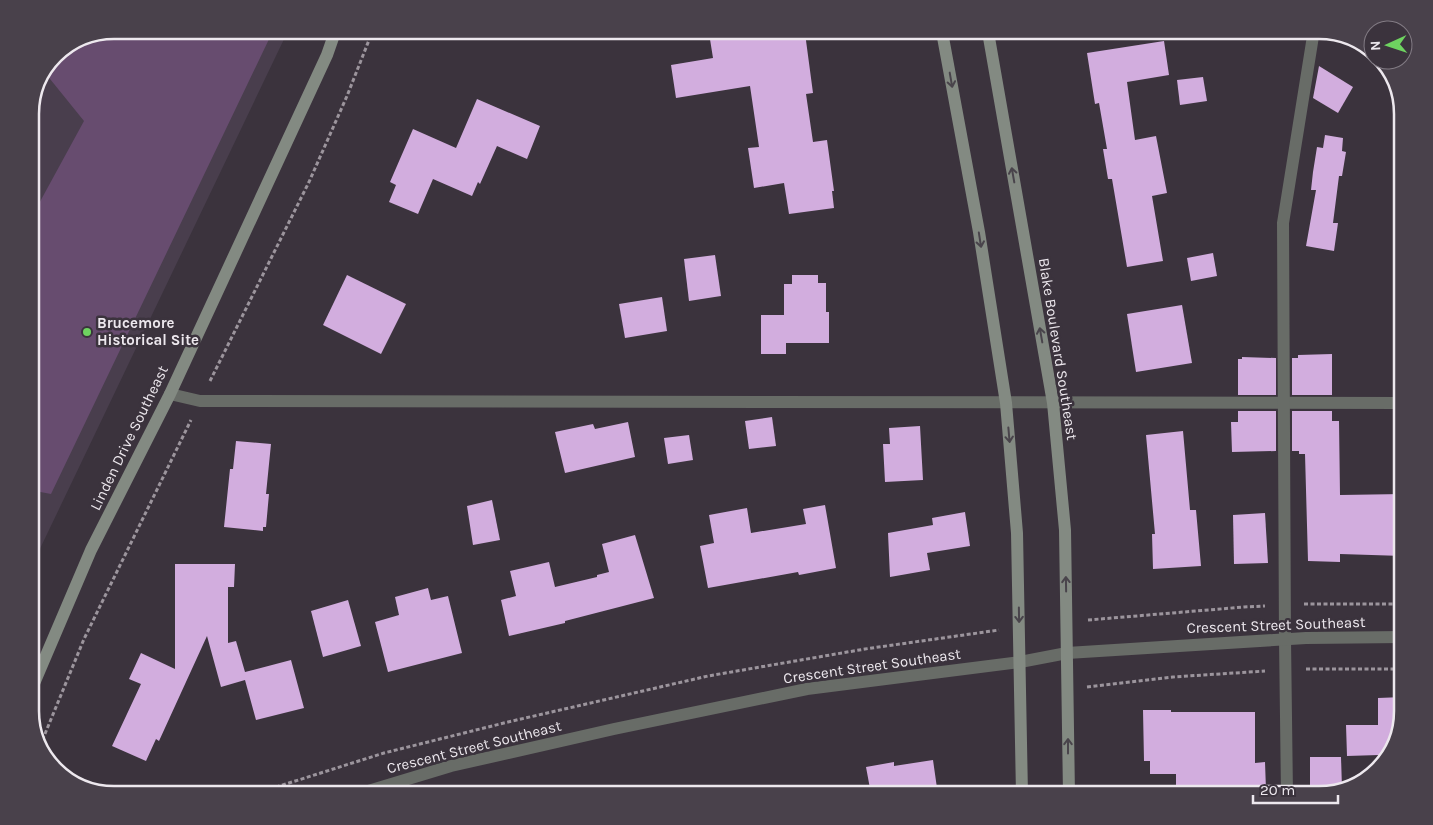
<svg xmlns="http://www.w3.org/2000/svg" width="1433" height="825" font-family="Karla,sans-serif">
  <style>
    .built { fill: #493e4d }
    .green { fill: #674c6f }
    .building { fill: #d2adde }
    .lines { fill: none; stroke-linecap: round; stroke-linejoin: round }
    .path { stroke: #9c959d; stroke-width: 3; stroke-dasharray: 4 2.5; stroke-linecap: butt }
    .lane { stroke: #686c67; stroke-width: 12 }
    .street { stroke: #686c67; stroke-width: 12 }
    .secondary { stroke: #838a82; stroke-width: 12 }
    .oneway { stroke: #49444b }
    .poi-dot { fill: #6ed360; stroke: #3b333d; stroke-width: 2 }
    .labels { text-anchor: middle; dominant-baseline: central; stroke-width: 5; stroke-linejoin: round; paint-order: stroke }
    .poi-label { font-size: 15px; font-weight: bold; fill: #ede8ee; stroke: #3b333d; text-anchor: start }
    .street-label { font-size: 15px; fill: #ede8ee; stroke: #3b333d }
    .rim { fill: none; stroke: #ede8ee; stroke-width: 2.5 }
  </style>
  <rect width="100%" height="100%" fill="#3b333d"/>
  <path class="built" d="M286,35L37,555L30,572V108L55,54L82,36Z"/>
  <path class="green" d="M271,35L51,494L30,490V220L84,121L46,74L55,54L82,36Z"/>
  <g class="building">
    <path d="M709,33H805L813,93L806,94L813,142L827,140L834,191H832L834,208L789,214L784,183L754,188L748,148L759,147L750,86L676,98L671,65L713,58Z"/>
    <path d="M1164,41L1169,75L1127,82L1135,140L1156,136L1167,193L1152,196L1163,261L1127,267L1112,179H1108L1103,149H1107L1099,103L1095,104L1087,53Z"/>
    <path d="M1319,66L1353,87L1338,113L1313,98Z"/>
    <path d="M1203,77L1207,101L1180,105L1177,80Z"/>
    <path d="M477,99L540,126L527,159L497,146L480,184L478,182L472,196L433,179L418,214L389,202L396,185L390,182L413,129L456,148Z"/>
    <path d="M1325,135L1343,138L1342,151L1346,152L1342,176H1339L1333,223H1338L1334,251L1306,246L1316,190H1311L1313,172L1317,147L1323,148Z"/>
    <path d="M1213,253L1217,276L1191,281L1187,258Z"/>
    <path d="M715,255L721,296L689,301L684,259Z"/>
    <path d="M347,275L406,304L381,354L323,325Z"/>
    <path d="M792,275H818V283H826V312H829V343H786V354H761V315H784V284H792Z"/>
    <path d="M662,297L667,331L625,338L619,304Z"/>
    <path d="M1182,305L1192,363L1136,372L1127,314Z"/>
    <path d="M1332,354V395H1292V358H1298V355Z"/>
    <path d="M1242,357L1276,358V395H1238V359H1242Z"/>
    <path d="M1238,411H1276V451L1232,452L1231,422H1238Z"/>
    <path d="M1292,411H1332V421H1339L1340,495L1403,494V556L1340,554V562L1308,561L1305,454H1299V451H1292Z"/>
    <path d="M772,417L776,446L749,449L745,421Z"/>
    <path d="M628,422L635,457L565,473L555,432L593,424L595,429Z"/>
    <path d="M920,426L923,480L885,482L883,444H890L889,428Z"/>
    <path d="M1183,431L1190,510H1196L1201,566L1153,569L1152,534H1155L1146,435Z"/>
    <path d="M689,435L693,460L668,464L664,438Z"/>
    <path d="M236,441L271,444L266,494H269L266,527H263V531L224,527L230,469H233Z"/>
    <path d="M492,500L500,540L473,545L467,506Z"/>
    <path d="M825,505L836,568L799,575L798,572L708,588L700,546L714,543L709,515L747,508L751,533L806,524L803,509Z"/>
    <path d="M965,512L970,546L927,553L930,570L890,577L888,533L933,525L932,518Z"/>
    <path d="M1265,513L1268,563L1234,564L1233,515Z"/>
    <path d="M635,535L654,598L565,621V623L509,636L501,600L516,596L510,571L549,562L555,587L597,577V575L609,572L602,544Z"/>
    <path d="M175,564H235L234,587H228V643L236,641L245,672L291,660L304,708L256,720L245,680L221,687L207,636L159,741L156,739L146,761L112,746L141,684L129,679L141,653L175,669Z"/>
    <path d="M428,588L431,600L448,596L462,653L388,672L375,622L399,615L395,597Z"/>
    <path d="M348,600L361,646L323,657L311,611Z"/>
    <path d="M1403,697V712L1392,753L1379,766V755L1347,756L1346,725H1378V698Z"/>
    <path d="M1143,710H1171V712H1255V763L1265,762L1266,790L1210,791V795H1176V774H1150V761H1144Z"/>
    <path d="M1310,757H1341L1342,789H1310Z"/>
    <path d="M933,760L938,795H894L893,790L871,794L866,767L894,762V766Z"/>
  </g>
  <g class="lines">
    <g class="path">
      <path d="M210,381L309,182L347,96L371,35"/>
      <path d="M1304,604H1403"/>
      <path d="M1088,620L1244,607L1265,606"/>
      <path d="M1306,669H1403"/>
      <path d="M1087,687L1173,677L1265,671"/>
      <path d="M40,746L84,639L191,420"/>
      <path d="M251,795L384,753L508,722L708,676L865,649L999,630"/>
    </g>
    <g class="lane">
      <path d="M170,394L200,401L1403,403"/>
      <path d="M1287,795L1285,639L1283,223L1314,30"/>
    </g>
    <path class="street" d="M355,795L451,766L614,729L807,689L1020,662L1067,653L1306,638L1403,637"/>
    <g class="secondary">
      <path d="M942,32L979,232L1006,403L1017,533L1022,795"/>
      <path d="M988,32L1053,403L1065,530L1069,795"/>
      <path d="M30,693L91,550L170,394L327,55L334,35"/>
    </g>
  </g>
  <defs><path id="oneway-shaft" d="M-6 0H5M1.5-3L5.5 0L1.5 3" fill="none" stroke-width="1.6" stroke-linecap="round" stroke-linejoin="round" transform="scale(1.25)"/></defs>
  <g class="oneway">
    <use href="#oneway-shaft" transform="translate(951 80) rotate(80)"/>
    <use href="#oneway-shaft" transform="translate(1013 175) rotate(-100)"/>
    <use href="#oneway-shaft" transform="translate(980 240) rotate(81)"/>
    <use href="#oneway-shaft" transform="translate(1041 335) rotate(-100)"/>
    <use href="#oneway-shaft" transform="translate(1009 435) rotate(85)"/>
    <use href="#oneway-shaft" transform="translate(1066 584) rotate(-91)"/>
    <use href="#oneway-shaft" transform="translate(1019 615) rotate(89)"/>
    <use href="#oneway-shaft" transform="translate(1068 746) rotate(-90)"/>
  </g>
  <circle class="poi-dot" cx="87" cy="332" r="5"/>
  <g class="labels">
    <g class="poi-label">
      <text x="97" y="323">Brucemore<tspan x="97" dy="17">Historical Site</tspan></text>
    </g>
    <g class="street-label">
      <text transform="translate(1058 349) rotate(81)">Blake Boulevard Southeast</text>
      <text transform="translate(129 438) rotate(-64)">Linden Drive Southeast</text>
      <text transform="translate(1276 625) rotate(-2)">Crescent Street Southeast</text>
      <text transform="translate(872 666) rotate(-8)">Crescent Street Southeast</text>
      <text transform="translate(474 747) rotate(-14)">Crescent Street Southeast</text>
    </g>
  </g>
  <path d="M0 0H1433V825H0ZM114 39H1319A75 75 0 0 1 1394 114V711A75 75 0 0 1 1319 786H114A75 75 0 0 1 39 711V114A75 75 0 0 1 114 39Z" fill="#49414b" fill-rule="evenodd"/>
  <path class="rim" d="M114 39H1319A75 75 0 0 1 1394 114V711A75 75 0 0 1 1319 786H114A75 75 0 0 1 39 711V114A75 75 0 0 1 114 39Z"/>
  <g transform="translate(1388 45) rotate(267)"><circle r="24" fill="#3b333d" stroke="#827b84"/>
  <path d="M0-4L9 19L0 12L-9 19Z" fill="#6ed360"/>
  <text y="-8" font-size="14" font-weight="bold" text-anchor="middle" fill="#ede8ee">N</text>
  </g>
  <path d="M1253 795v8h85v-8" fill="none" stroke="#ede8ee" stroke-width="2.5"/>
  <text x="1260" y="795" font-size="15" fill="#ede8ee" stroke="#3b333d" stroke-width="4" paint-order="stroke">20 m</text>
</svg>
